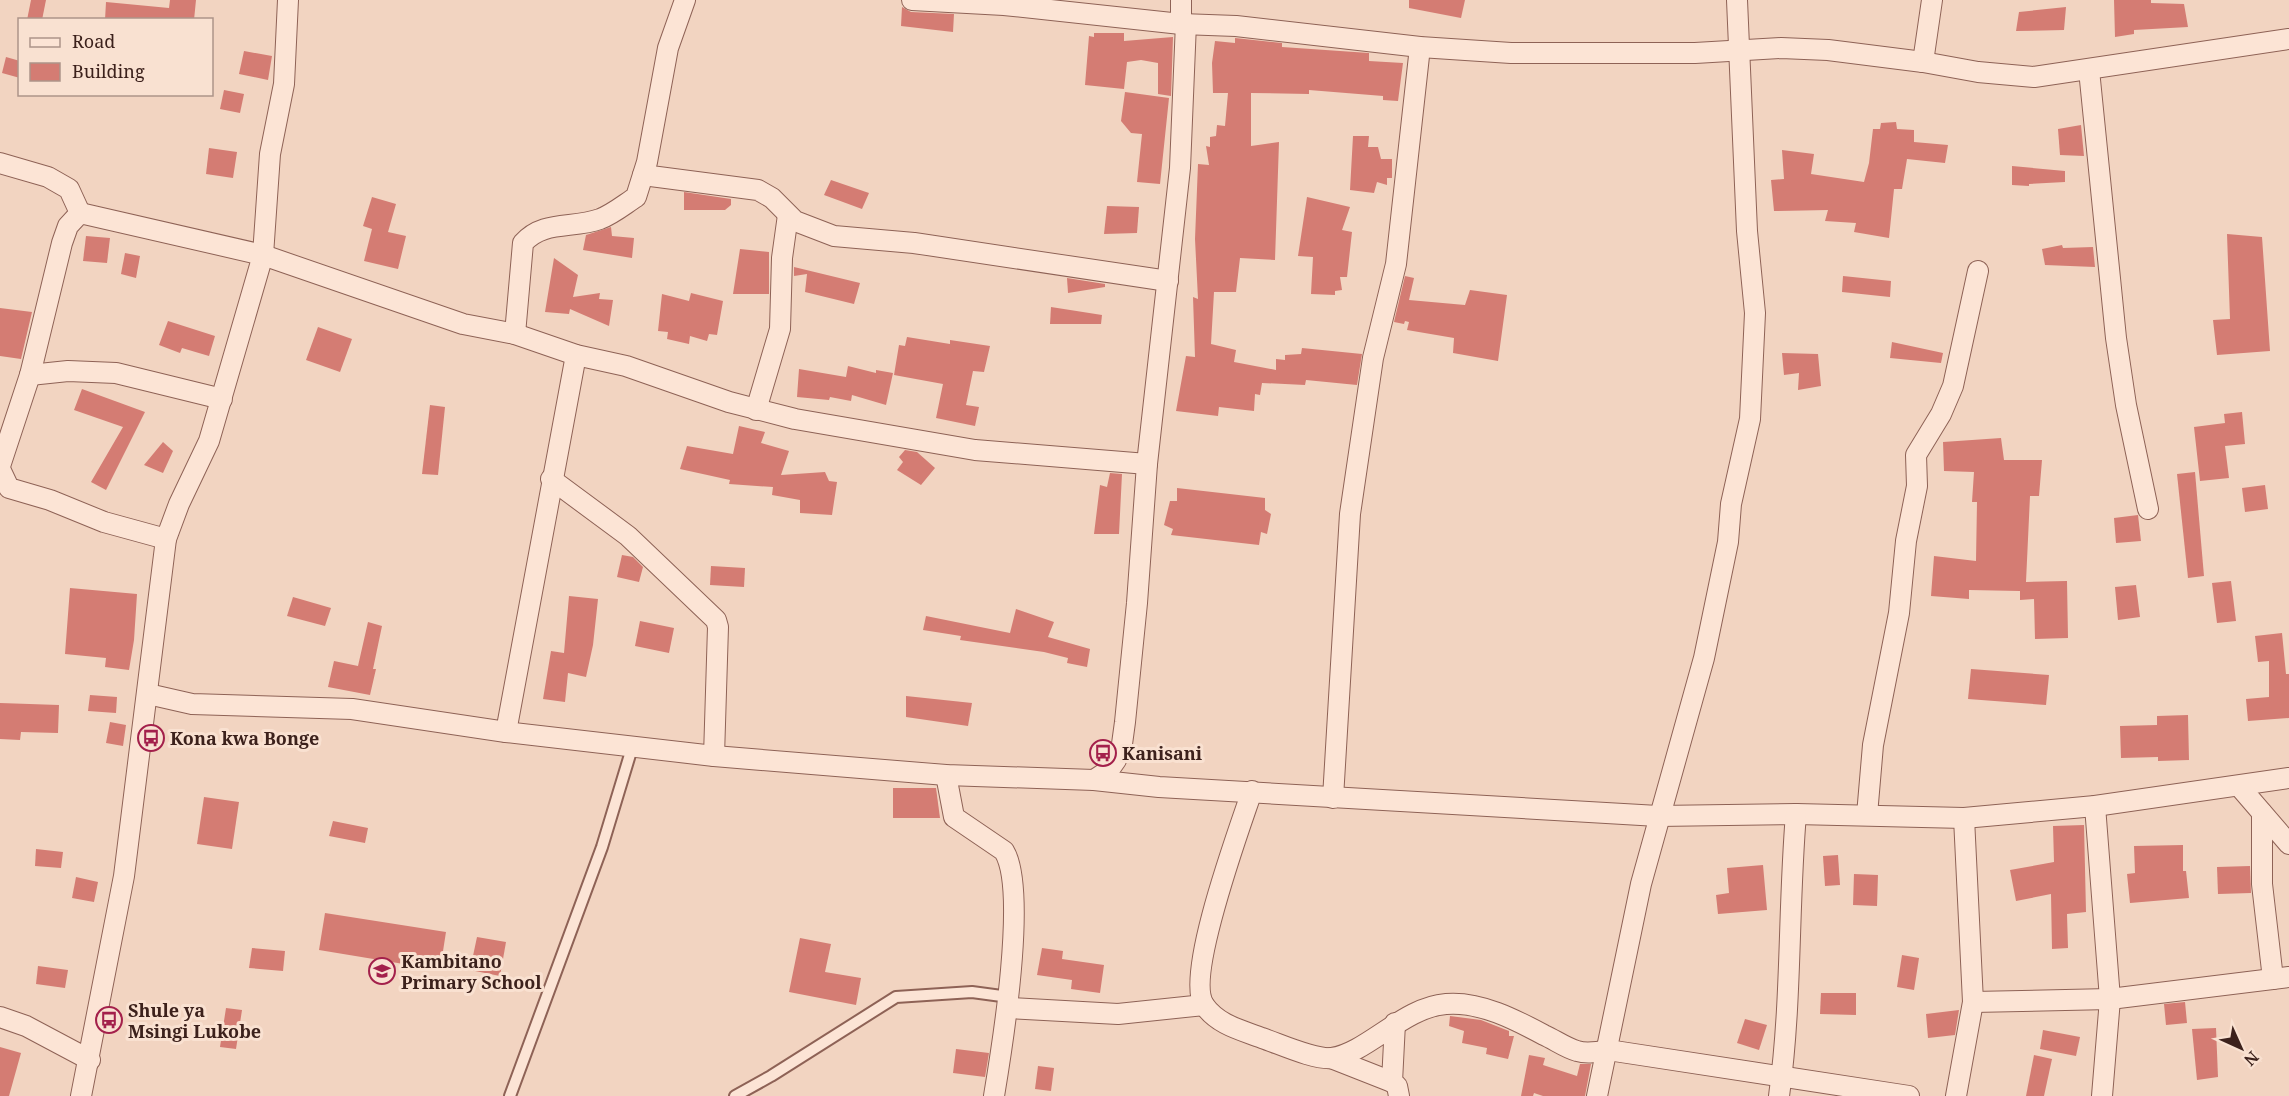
<svg xmlns="http://www.w3.org/2000/svg" width="2289" height="1096" font-family="'Noto Serif',serif">
  <style>
    .building { fill: #d47c73 }
    .lines { fill: none; stroke-linecap: round; stroke-linejoin: round }
    .lane-casing { stroke: #8e6256; stroke-width: 14 }
    .street-casing { stroke: #8e6256; stroke-width: 22 }
    .lane { stroke: #fce4d5; stroke-width: 10 }
    .street { stroke: #fce4d5; stroke-width: 20 }
    .labels { text-anchor: middle; dominant-baseline: central; stroke-width: 6; stroke-linejoin: round; paint-order: stroke }
    .poi-label { font-size: 18px; font-weight: bold; fill: #3c211c; stroke: #f9e1d1; text-anchor: start }
  </style>
  <rect width="100%" height="100%" fill="#f2d4c1"/>
  <g class="building">
    <path d="M31,0H46L42,20H27Z"/>
    <path d="M170,0H196L194,20H105L106,2L169,8Z"/>
    <path d="M1409,0H1465L1461,18L1409,8Z"/>
    <path d="M2114,0H2151V3L2184,4L2188,27L2134,30V34L2115,37Z"/>
    <path d="M902,7L911,12L954,14L953,32L901,26Z"/>
    <path d="M2066,7L2064,30L2016,31L2019,12Z"/>
    <path d="M1094,33H1124V41L1173,37L1171,96L1158,94V63L1141,60L1127,62L1124,89L1085,85L1089,36L1094,37Z"/>
    <path d="M1235,38L1282,43V47L1369,53V61L1403,63L1398,101L1383,100V96L1309,90V94L1251,93V146L1279,142L1275,260L1240,258L1236,292H1214L1211,344L1236,350L1234,362L1276,370V359L1285,360V355L1301,354L1302,348L1362,354L1357,385L1306,380L1305,385L1262,383L1260,395L1255,394L1254,411L1219,407L1218,416L1176,411L1186,356L1195,357L1193,297L1198,299L1195,239L1198,164L1209,165L1206,146L1210,147V137L1216,136L1217,125L1225,126L1228,93H1213L1212,63L1215,41L1235,43Z"/>
    <path d="M244,51L272,56L268,80L239,74Z"/>
    <path d="M6,57L20,61V78L2,73Z"/>
    <path d="M224,90L244,94L240,113L220,109Z"/>
    <path d="M1125,92L1169,98L1160,184L1137,182L1142,134L1131,133L1121,121Z"/>
    <path d="M1896,122L1897,129L1914,130V142L1948,145L1945,163L1907,159L1902,189H1894L1889,238L1854,232L1856,223L1825,221L1828,210L1774,211L1771,180L1784,179L1782,150L1814,154L1811,174L1864,182L1869,163L1873,129H1880L1881,123Z"/>
    <path d="M2081,125L2084,156L2060,155L2058,129Z"/>
    <path d="M1353,136H1369L1368,147H1378L1381,159H1392V178H1387V185L1377,182L1374,193L1350,190Z"/>
    <path d="M209,148L237,152L233,178L206,174Z"/>
    <path d="M2012,166L2065,171V182L2029,184V186L2012,185Z"/>
    <path d="M831,180L869,193L862,209L824,195Z"/>
    <path d="M684,192L731,199V205L725,210H684Z"/>
    <path d="M372,197L396,204L388,232L406,236L398,269L364,261L372,229L363,226Z"/>
    <path d="M1307,197L1350,207L1342,230L1352,232L1347,277H1340L1342,290L1335,291V295L1311,294L1313,257L1298,256Z"/>
    <path d="M1107,206L1139,207L1137,233L1104,234Z"/>
    <path d="M611,227L612,236L634,238L632,258L583,250L586,235Z"/>
    <path d="M2227,234L2262,237L2270,351L2217,355L2213,320L2230,319Z"/>
    <path d="M86,236L110,238L107,263L83,261Z"/>
    <path d="M2062,245L2063,248L2093,247L2095,267L2045,265L2042,249Z"/>
    <path d="M740,249L769,252V294H733Z"/>
    <path d="M125,253L140,256L136,278L121,274Z"/>
    <path d="M554,258L578,275L573,297L600,293L599,299L613,300L609,326L570,309L569,314L545,312Z"/>
    <path d="M794,267L860,283L854,304L805,292L807,274L794,276Z"/>
    <path d="M1405,276L1414,278L1409,300L1465,305L1470,290L1507,295L1498,361L1453,353L1454,338L1407,330L1409,322L1405,321L1404,324L1394,322Z"/>
    <path d="M1843,276L1891,281L1890,297L1842,292Z"/>
    <path d="M1067,278L1105,284V287L1068,293Z"/>
    <path d="M691,293L723,301L717,335L709,334L707,341L690,336L689,344L667,339L668,332L658,331L662,294L689,301Z"/>
    <path d="M1051,307L1102,315L1101,324H1050Z"/>
    <path d="M0,308L32,312L21,359L0,356Z"/>
    <path d="M168,321L215,336L209,356L182,348L180,353L159,345Z"/>
    <path d="M318,327L352,339L340,372L306,360Z"/>
    <path d="M907,337L950,344V340L990,346L984,372L973,371L966,405L979,407L975,426L936,418L943,384L894,375L899,345L905,346Z"/>
    <path d="M1892,342L1943,353L1941,363L1890,358Z"/>
    <path d="M1782,353L1818,354L1821,386L1798,390L1799,373L1784,375Z"/>
    <path d="M848,366L876,373V370L893,373L886,405L852,395L851,401L830,397L829,400L797,397L799,369L846,377Z"/>
    <path d="M82,389L145,412L106,490L91,482L123,427L74,410Z"/>
    <path d="M430,405L445,407L438,475L422,474Z"/>
    <path d="M2242,412L2245,444L2225,446L2229,478L2200,481L2194,427L2225,423L2224,414Z"/>
    <path d="M739,426L765,432L761,443L789,451L781,475L825,472L829,481L837,482L832,515L800,513V500L772,495L773,487L729,484L730,480L680,469L687,446L733,454Z"/>
    <path d="M2001,438L2004,460H2042L2039,496H2030L2026,582L2067,581L2068,638L2035,639L2034,599L2020,600V591L1969,590V599L1931,596L1934,556L1976,561L1977,502H1972L1974,472L1944,471L1943,442Z"/>
    <path d="M163,442L173,451L163,473L144,465Z"/>
    <path d="M905,450L917,452L935,468L921,485L897,470L903,462L899,457Z"/>
    <path d="M2195,472L2204,576L2188,578L2177,474Z"/>
    <path d="M1110,473L1122,474L1119,534H1094L1100,485L1107,487Z"/>
    <path d="M2265,485L2268,509L2245,512L2242,488Z"/>
    <path d="M1177,488L1265,498V510L1271,514L1267,534L1261,532L1259,545L1171,535L1173,529L1164,525L1170,501H1177Z"/>
    <path d="M2138,515L2141,541L2116,543L2114,518Z"/>
    <path d="M622,555L633,557L643,567L639,582L617,577Z"/>
    <path d="M711,566L745,568L744,587L710,585Z"/>
    <path d="M2231,581L2236,621L2217,623L2212,583Z"/>
    <path d="M2136,585L2140,617L2118,620L2115,587Z"/>
    <path d="M70,588L137,594L134,640L129,670L105,667L106,658L65,654Z"/>
    <path d="M569,596L598,599L593,645L586,677L568,673L565,702L543,699L551,651L564,653Z"/>
    <path d="M293,597L331,608L325,626L287,616Z"/>
    <path d="M1016,609L1054,622L1048,637L1090,649L1087,667L1067,663L1068,658L1044,652L960,640L961,636L923,630L926,616L1010,633Z"/>
    <path d="M640,621L674,628L669,653L635,646Z"/>
    <path d="M368,622L382,626L373,669H376L370,695L328,687L334,661L358,666Z"/>
    <path d="M2282,633L2286,674H2289V718L2248,721L2246,699L2269,697V661L2258,662L2255,636Z"/>
    <path d="M1971,669L2049,675L2046,705L1968,699Z"/>
    <path d="M90,695L117,697L116,713L88,711Z"/>
    <path d="M906,696L972,703L968,726L906,717Z"/>
    <path d="M0,703L59,705L58,733L21,732L20,740L0,739Z"/>
    <path d="M2188,715L2189,760L2158,761V757L2121,758L2120,726L2157,725V716Z"/>
    <path d="M110,722L126,725L123,746L106,743Z"/>
    <path d="M893,788H936L940,818H893Z"/>
    <path d="M204,797L239,802L232,849L197,844Z"/>
    <path d="M333,821L368,828L365,843L329,836Z"/>
    <path d="M2084,825L2086,912L2067,914L2068,948L2052,949L2051,894L2016,901L2010,870L2054,862L2053,826Z"/>
    <path d="M2183,845V871H2186L2189,898L2130,903L2127,874L2135,873L2134,846Z"/>
    <path d="M36,849L63,852L61,868L35,866Z"/>
    <path d="M1838,855L1840,885L1825,886L1823,856Z"/>
    <path d="M1763,865L1767,910L1718,914L1716,895L1729,893L1727,868Z"/>
    <path d="M2250,866L2251,893L2218,894L2217,867Z"/>
    <path d="M1854,874L1878,875L1877,906L1853,905Z"/>
    <path d="M76,877L98,882L94,902L72,898Z"/>
    <path d="M325,913L446,932L440,970L319,950Z"/>
    <path d="M477,937L506,942L500,976L470,970Z"/>
    <path d="M800,938L831,944L825,972L861,978L856,1005L789,992Z"/>
    <path d="M252,948L285,951L283,971L249,968Z"/>
    <path d="M1042,948L1063,951L1062,959L1104,965L1100,993L1071,989L1072,980L1037,975Z"/>
    <path d="M1902,955L1919,958L1914,990L1897,987Z"/>
    <path d="M38,966L68,970L65,988L36,984Z"/>
    <path d="M1821,993H1856V1015L1820,1014Z"/>
    <path d="M2185,1002L2187,1023L2166,1025L2164,1004Z"/>
    <path d="M226,1008L242,1010L236,1049L220,1047Z"/>
    <path d="M1959,1010L1955,1035L1928,1038L1926,1014Z"/>
    <path d="M1450,1016L1481,1020L1509,1031V1036H1514L1508,1059L1486,1054L1487,1048L1462,1043L1464,1031L1449,1026Z"/>
    <path d="M1745,1019L1767,1025L1759,1050L1737,1043Z"/>
    <path d="M2216,1028L2218,1077L2197,1080L2192,1029Z"/>
    <path d="M2043,1030L2080,1037L2076,1056L2040,1049Z"/>
    <path d="M0,1047L21,1053L9,1096H0Z"/>
    <path d="M956,1049L989,1053L985,1077L953,1073Z"/>
    <path d="M1529,1055L1545,1058L1543,1065L1577,1076L1580,1064H1591L1585,1096H1543L1534,1093L1533,1096H1521Z"/>
    <path d="M2034,1055L2052,1059L2044,1096H2026Z"/>
    <path d="M1038,1066L1054,1068L1051,1091L1035,1089Z"/>
  </g>
  <g class="lines">
    <defs>
      <g id="lane">
        <path d="M510,1096L602,847L632,748"/>
        <path d="M735,1096L771,1076L896,997L972,992L1009,997"/>
      </g>
      <g id="street">
        <path d="M912,0L1004,5L1181,24L1236,26L1420,47L1511,53H1695L1781,48L1828,50L1923,62L1978,72L2034,77L2289,39"/>
        <path d="M1181,0V24"/>
        <path d="M1923,62L1932,0"/>
        <path d="M2089,70L2116,338L2126,405L2148,509"/>
        <path d="M0,163L48,177L69,189L80,213"/>
        <path d="M643,175L758,190L772,198L795,221L834,236L914,243L1168,281"/>
        <path d="M515,334L523,243C543,220 572,229 600,219C613,214 625,204 636,197L647,162L668,48L685,0"/>
        <path d="M30,375L68,371L116,373L222,399"/>
        <path d="M756,410L780,329L782,258L788,215"/>
        <path d="M0,466L30,375L62,243L68,226L80,213L263,255L463,324L515,334L576,355L626,366L729,402L795,419L975,450L1147,464"/>
        <path d="M0,469L9,488L50,500L104,522L166,539"/>
        <path d="M551,479L628,536L716,620L718,627L714,756"/>
        <path d="M148,694L192,704L352,709L506,732L714,756L946,775L1094,780L1159,787L1658,816L1796,814L1964,818L2095,806L2289,778"/>
        <path d="M506,732L576,355"/>
        <path d="M946,775L954,817L1004,851C1028,890 1002,1048 994,1096"/>
        <path d="M1094,780L1109,770L1116,760L1122,744L1125,722L1137,603L1147,464L1180,168L1186,23"/>
        <path d="M2239,786L2289,844"/>
        <path d="M1252,791C1240,827 1185,975 1204,1005C1218,1025 1241,1030 1262,1038C1280,1044 1314,1060 1332,1058C1367,1053 1404,1007 1446,1004C1480,1001 1516,1020 1544,1035C1555,1040 1566,1048 1577,1051C1587,1054 1598,1052 1608,1050L1909,1096"/>
        <path d="M1333,798L1350,514L1373,358L1396,264L1420,47"/>
        <path d="M2095,806L2110,999L2102,1096"/>
        <path d="M2262,813V884L2273,979"/>
        <path d="M1867,815L1873,745L1899,613L1906,541L1917,486L1916,455L1941,414L1953,386L1978,271"/>
        <path d="M1973,1002L2110,999L2289,977"/>
        <path d="M1009,1008L1118,1014L1204,1005"/>
        <path d="M0,1017L26,1026L90,1060"/>
        <path d="M1331,1058L1392,1082L1397,1086L1399,1096"/>
        <path d="M1392,1082L1395,1023"/>
        <path d="M81,1096L124,876L166,539L179,504L209,441L263,255L270,154L284,84L288,0"/>
        <path d="M1597,1096L1641,884L1704,658L1728,542L1731,504L1750,419L1755,313L1747,231L1737,0"/>
        <path d="M1779,1096C1792,1002 1788,908 1796,814"/>
        <path d="M1956,1096L1973,1002L1964,818"/>
      </g>
    </defs>
    <use href="#lane" class="lane-casing"/>
    <use href="#street" class="street-casing"/>
    <use href="#lane" class="lane"/>
    <use href="#street" class="street"/>
  </g>
  <defs>
    <symbol id="bus-ring" viewBox="-11 -11 22 22"><circle r="9.5" fill="#f9e1d1" stroke="#a3204b" stroke-width="1.5"/><path d="M-5-6H5V4H4V6H2V4H-2V6H-4V4H-5ZM-3.5-4V0h7V-4ZM-3.5 1.2v1.5H-2V1.2ZM2 1.2v1.5H3.5V1.2Z" fill="#a3204b"/></symbol>
    <symbol id="school-ring" viewBox="-11 -11 22 22"><circle r="9.5" fill="#f9e1d1" stroke="#a3204b" stroke-width="1.5"/><path d="M0-5L7-2L0 1L-7-2ZM-4 1L0 2.5L4 1V4Q0 6-4 4Z" fill="#a3204b"/></symbol>
  </defs>
  <g fill-rule="evenodd">
    <use href="#bus-ring" x="136" y="723" width="30" height="30"/>
    <use href="#bus-ring" x="1088" y="738" width="30" height="30"/>
    <use href="#school-ring" x="367" y="956" width="30" height="30"/>
    <use href="#bus-ring" x="94" y="1005" width="30" height="30"/>
  </g>
  <g class="labels">
    <g class="poi-label">
      <text x="170" y="738">Kona kwa Bonge</text>
      <text x="1122" y="753">Kanisani</text>
      <text x="401" y="961">Kambitano<tspan x="401" dy="21">Primary School</tspan></text>
      <text x="128" y="1010">Shule ya<tspan x="128" dy="21">Msingi Lukobe</tspan></text>
    </g>
  </g>
  <rect x="18" y="18" width="195" height="78" fill="#f9e1d1" stroke="#ad9489" stroke-width="1.5"/>
  <rect x="30" y="38" width="30" height="9" fill="#fce4d5" stroke="#ad9489" stroke-width="1.5"/>
  <text x="72" y="48" font-size="18" fill="#3c211c">Road</text>
  <rect x="30" y="63" width="30" height="18" fill="#d47c73" stroke="#ad9489" stroke-width="1.5"/>
  <text x="72" y="78" font-size="18" fill="#3c211c">Building</text>
  <g transform="translate(2241 1048) rotate(135)" stroke="#f9e1d1" stroke-width="4.5" paint-order="stroke">
  <path d="M0-4.5L10 22L0 15L-10 22Z" fill="#3c211c"/>
  <text y="-9" font-size="16" font-weight="bold" text-anchor="middle" fill="#3c211c">N</text>
  </g>
</svg>
